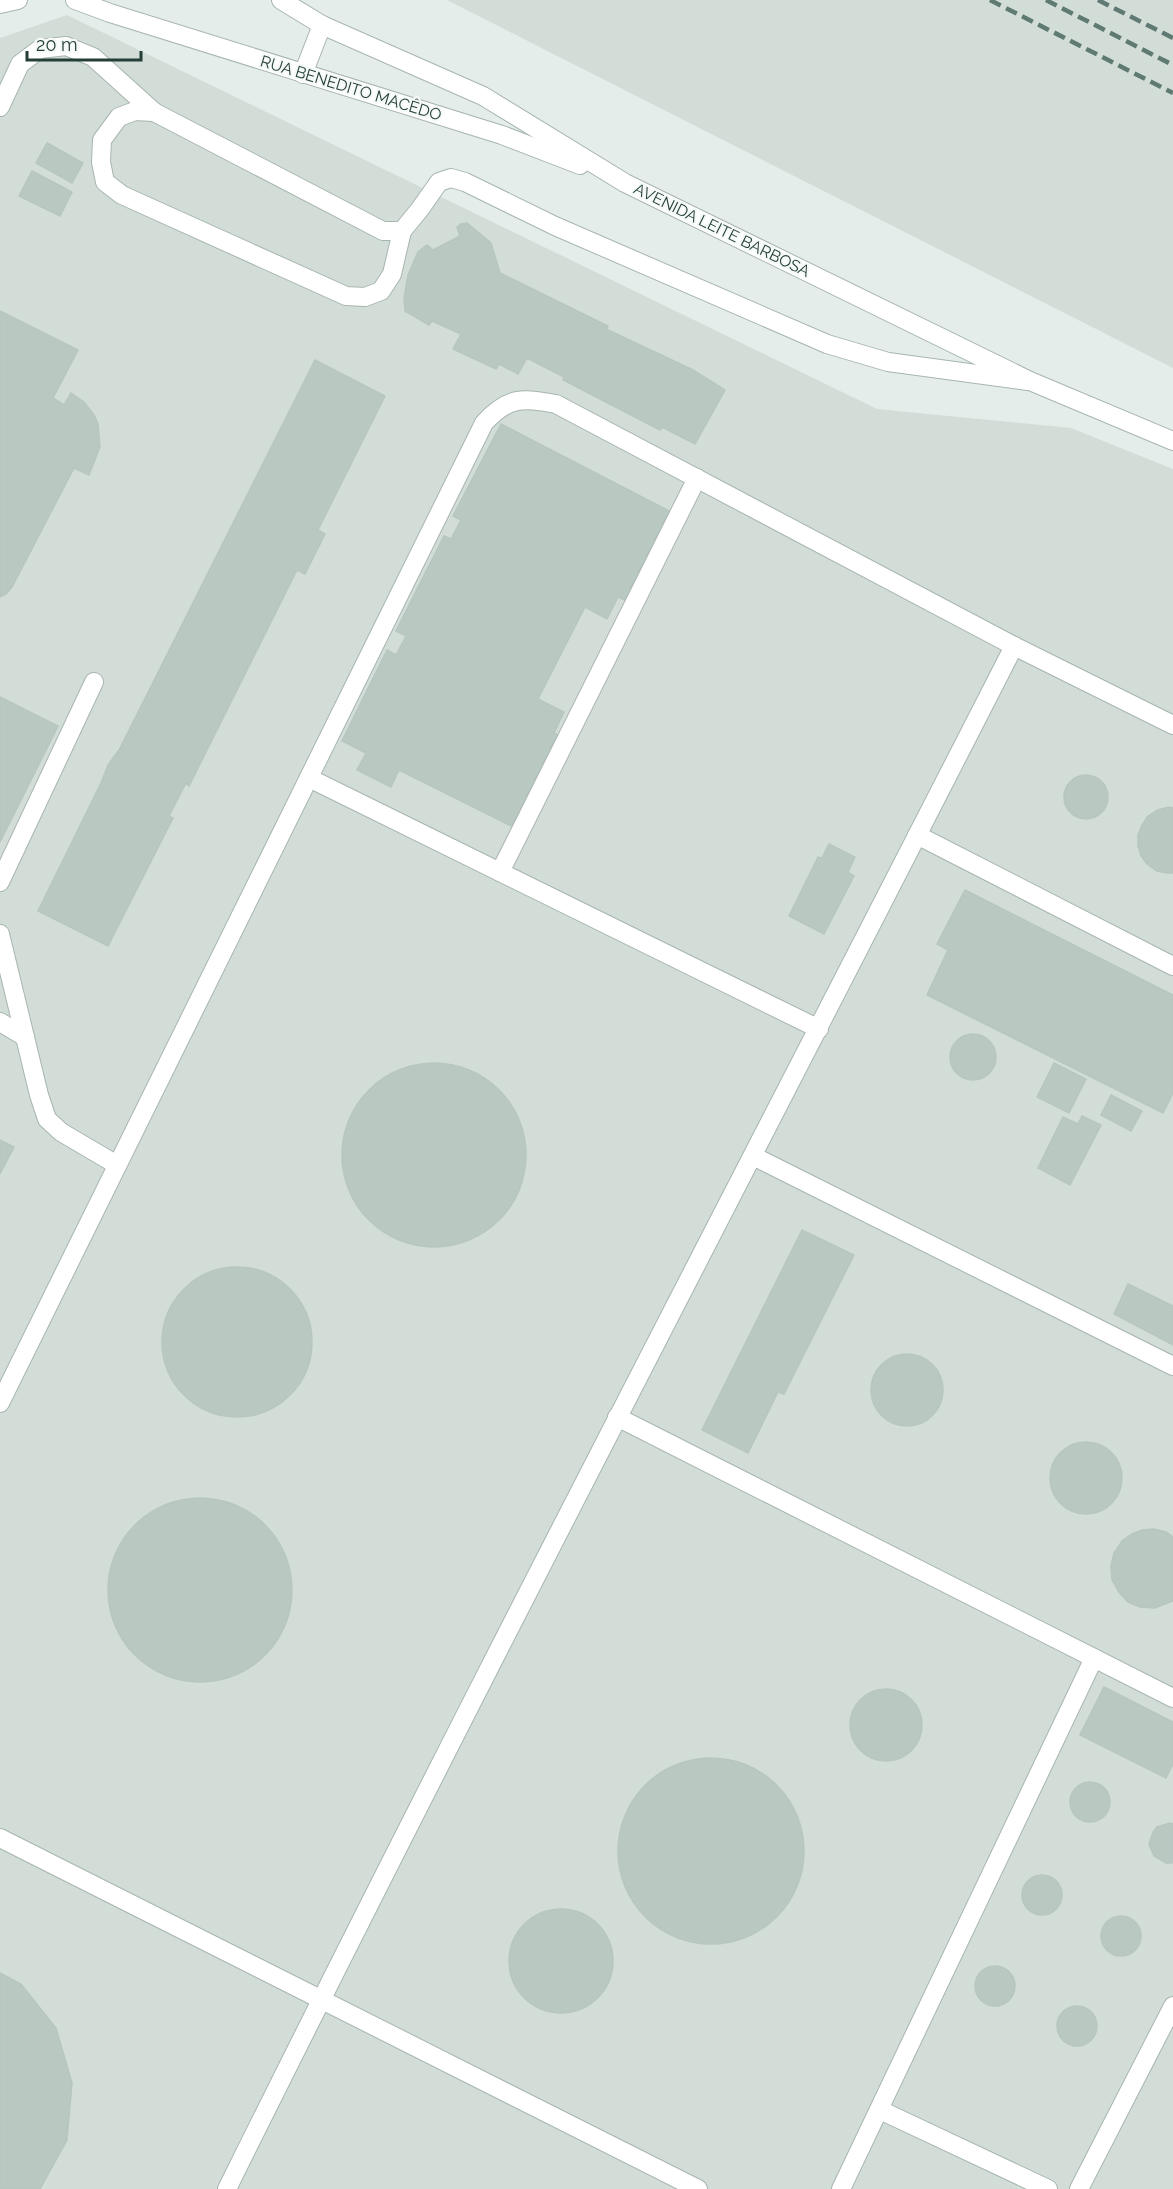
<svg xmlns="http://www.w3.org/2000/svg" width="1173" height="2189" font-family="Raleway,sans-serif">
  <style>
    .built { fill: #d3ddd8 }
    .building { fill: #bac8c2; stroke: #b7c6c0; stroke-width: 1.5 }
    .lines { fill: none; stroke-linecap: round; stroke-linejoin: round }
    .service-casing { stroke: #a7b5b0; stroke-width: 20 }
    .minor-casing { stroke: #a7b5b0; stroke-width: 20 }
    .service { stroke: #fff; stroke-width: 18 }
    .minor { stroke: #fff; stroke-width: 18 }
    .rail { stroke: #5f7973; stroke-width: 4.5; stroke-dasharray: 12 6; stroke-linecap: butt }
    .labels { text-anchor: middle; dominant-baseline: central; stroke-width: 4.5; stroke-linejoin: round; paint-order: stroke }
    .street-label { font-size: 16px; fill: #243e37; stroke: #f5f9f7 }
  </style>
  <rect width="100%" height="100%" fill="#e4ede9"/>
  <g class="built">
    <path d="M447,0H1173V368Z"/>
    <path d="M67,15L877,409L1071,428L1173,469V2189H0V38Z"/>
  </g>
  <g class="building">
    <path d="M47,143L83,163L72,183L36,163Z"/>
    <path d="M32,171L72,192L60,216L19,196Z"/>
    <path d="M467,223L491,243L500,273L608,326L606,329L693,370L725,390L695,444L662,427L660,430L563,380L564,377L527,358L518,374L499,364L496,369L453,349L461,334L432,321L429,325L405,311L404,298L408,275L418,252L427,245L433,250L460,236L457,227L461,224Z"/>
    <path d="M0,311L78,350L53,398L64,405L71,393L84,402L94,415L98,424L100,447L89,475L74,468L12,587L6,594L0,597Z"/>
    <path d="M315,360L385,396L318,530L325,534L305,574L297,570L189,786L186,783L169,816L173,818L108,946L38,911L101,783L108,765L119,750Z"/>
    <path d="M501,424L673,513L627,601L618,597L607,619L585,607L538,699L564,712L554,733L561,737L515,828L399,770L391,787L357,770L366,753L342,741L387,650L396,655L406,636L396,631L444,536L451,539L461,520L453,516Z"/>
    <path d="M0,697L58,726L0,842Z"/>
    <circle cx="1086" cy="797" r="22"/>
    <path d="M1169,807L1173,808V873H1167L1157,871L1147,864L1141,856L1138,846V835L1142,825L1148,816L1158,810Z"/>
    <path d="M829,844L855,857L848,872L854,876L824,934L789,916L818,857L822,858Z"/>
    <path d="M965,890L1173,995V1093L1163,1113L927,995L948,950L937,944Z"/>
    <circle cx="973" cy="1057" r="23"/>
    <circle cx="434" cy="1155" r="92"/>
    <path d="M1054,1063L1086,1079L1069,1113L1037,1097Z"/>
    <path d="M1111,1095L1142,1111L1131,1131L1101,1115Z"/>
    <path d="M1082,1116L1101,1125L1070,1185L1038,1168L1063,1117L1078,1124Z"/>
    <path d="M0,1140L14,1147L0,1174Z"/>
    <path d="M802,1230L854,1255L784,1394L778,1392L748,1453L702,1430Z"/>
    <circle cx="237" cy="1342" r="75"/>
    <path d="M1128,1284L1173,1306V1345L1114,1314Z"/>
    <circle cx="907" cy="1390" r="36"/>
    <circle cx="1086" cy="1478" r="36"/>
    <circle cx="200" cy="1590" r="92"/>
    <path d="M1154,1529L1166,1532L1173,1537V1601L1155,1608L1140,1607L1128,1602L1119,1592L1112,1580L1111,1566L1114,1553L1122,1541L1132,1534L1142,1530Z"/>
    <path d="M1104,1687L1173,1722V1764L1166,1778L1080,1735Z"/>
    <circle cx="886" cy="1725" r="36"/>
    <circle cx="711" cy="1851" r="93"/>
    <circle cx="1090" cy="1802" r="20"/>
    <path d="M1170,1823L1173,1824L1172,1863H1166L1154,1856L1149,1844L1153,1832L1157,1827Z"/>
    <circle cx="1042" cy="1895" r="20"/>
    <circle cx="561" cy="1961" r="52"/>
    <circle cx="1121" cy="1936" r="20"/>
    <circle cx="995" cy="1986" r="20"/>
    <path d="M0,1973L21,1984L56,2028L72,2083L67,2140L40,2189H0Z"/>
    <circle cx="1077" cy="2026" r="20"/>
  </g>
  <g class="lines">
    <defs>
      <g id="service">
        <path d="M0,107L20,64L40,49L66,46L93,57L154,112"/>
        <path d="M402,231H383L154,112L135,111L119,117L102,140L101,162L105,182L122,195L346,296L365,297L381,291L392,274L402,231L420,209L439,182L451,178L465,182L555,226L827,344L888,362L1028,381"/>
        <path d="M309,778L819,1029"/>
        <path d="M917,835L1173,966"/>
        <path d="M500,872L697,478"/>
        <path d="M0,882L94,682"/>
        <path d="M0,934L39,1095L47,1119L61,1132L117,1165"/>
        <path d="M0,1022L25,1037"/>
        <path d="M753,1156L1173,1366"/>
        <path d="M0,1403L484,423C509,396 522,398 556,404L1014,646L1173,725"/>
        <path d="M617,1417L1173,1698"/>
        <path d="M0,1838L698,2189"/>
        <path d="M880,2110L1048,2189"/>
        <path d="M227,2189C483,1672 752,1160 1014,646"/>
        <path d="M841,2189L1094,1658"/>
        <path d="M1079,2189L1173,2006"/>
      </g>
      <g id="minor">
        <path d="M75,0L110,13L502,135L580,165"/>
        <path d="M281,0L322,25L483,96L625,183L1030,381L1173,441"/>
        <path d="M0,4L18,0"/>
        <path d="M303,74L322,25"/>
      </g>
    </defs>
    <use href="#service" class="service-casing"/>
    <use href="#minor" class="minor-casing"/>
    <use href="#service" class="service"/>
    <use href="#minor" class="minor"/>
    <g class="rail">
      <path d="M990,0L1173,93"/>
      <path d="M1046,0L1173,65"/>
      <path d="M1098,0L1173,38"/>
    </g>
  </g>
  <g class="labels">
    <g class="street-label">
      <text transform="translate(351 88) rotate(17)">RUA BENEDITO MACÊDO</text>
      <text transform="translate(722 230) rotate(26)">AVENIDA LEITE BARBOSA</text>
    </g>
  </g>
  <path d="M27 51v9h114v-9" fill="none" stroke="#243e37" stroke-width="3"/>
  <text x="36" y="51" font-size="18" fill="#243e37" stroke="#f5f9f7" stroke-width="4.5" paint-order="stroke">20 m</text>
</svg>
